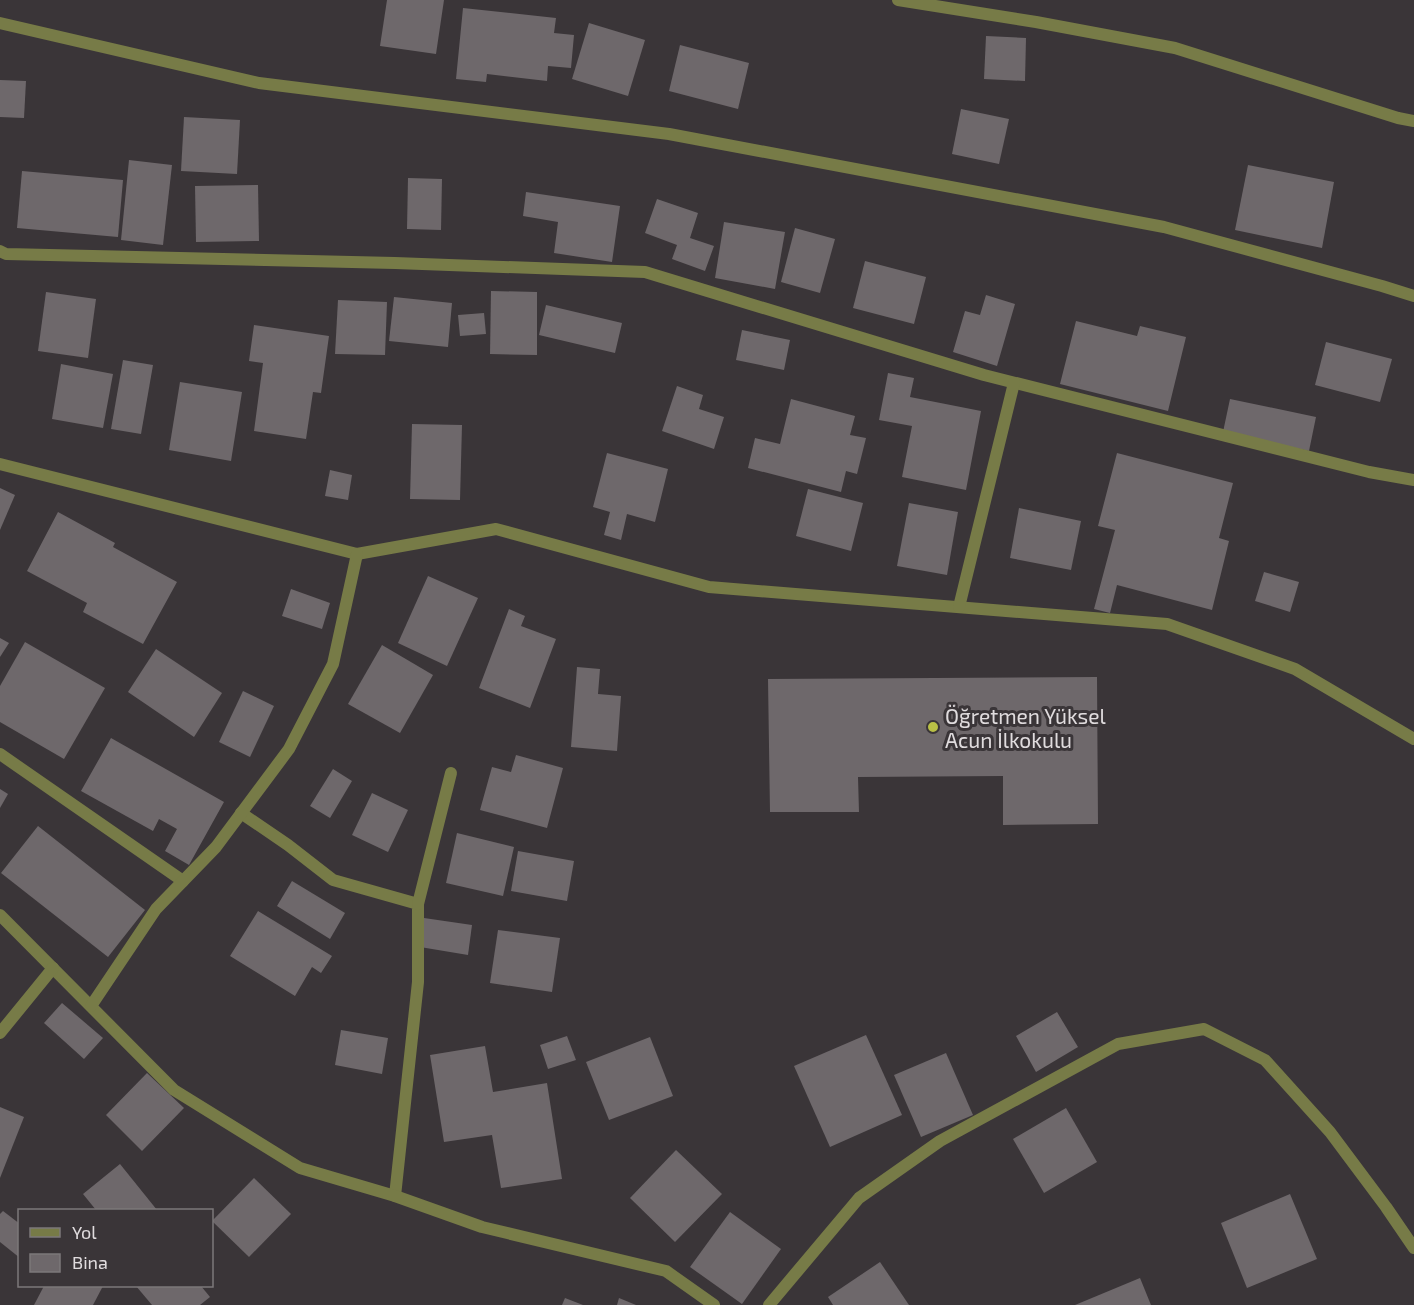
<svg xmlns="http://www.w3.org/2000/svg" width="1414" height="1305" font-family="'Exo 2',sans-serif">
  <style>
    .building { fill: #6e686b }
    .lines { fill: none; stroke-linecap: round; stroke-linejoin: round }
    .street { stroke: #777b47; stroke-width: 12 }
    .poi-dot { fill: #b9c046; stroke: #3a3538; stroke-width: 2 }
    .labels { text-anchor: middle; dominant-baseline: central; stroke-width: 6; stroke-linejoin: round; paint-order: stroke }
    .poi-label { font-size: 21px; fill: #e0dcde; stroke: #3a3538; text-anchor: start }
  </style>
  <rect width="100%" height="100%" fill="#3a3538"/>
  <g class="building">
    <path d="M387,0H444L436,54L380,46Z"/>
    <path d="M463,8L556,18L554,33L574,35L571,68L548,66L547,81L487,74L486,82L456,79Z"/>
    <path d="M589,23L645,40L628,96L572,79Z"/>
    <path d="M986,36L1026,38L1025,81L984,79Z"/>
    <path d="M680,45L749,63L738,109L669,91Z"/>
    <path d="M0,80L26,81L24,118L0,117Z"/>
    <path d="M961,109L1009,119L999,164L952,154Z"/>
    <path d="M184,117L240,120L237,174L181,171Z"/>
    <path d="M129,160L172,165L163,245L121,240Z"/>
    <path d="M1248,165L1334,182L1322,248L1235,230Z"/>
    <path d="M22,171L123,180L118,237L17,228Z"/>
    <path d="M408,178L442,179L441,230L407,229Z"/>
    <path d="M258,185L259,241L196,242L195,186Z"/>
    <path d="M526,192L620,206L612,262L554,253L558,222L523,216Z"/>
    <path d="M657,199L698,213L690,238L714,246L705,271L672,259L677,245L645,233Z"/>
    <path d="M724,222L785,232L775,289L715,278Z"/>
    <path d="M795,228L835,239L820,293L781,282Z"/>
    <path d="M865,261L926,277L914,324L853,308Z"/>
    <path d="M491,291L537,292V355L490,354Z"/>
    <path d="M46,292L96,299L88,358L38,351Z"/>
    <path d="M986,295L1015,304L997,366L953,352L965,311L980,315Z"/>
    <path d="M394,297L452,303L448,347L389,341Z"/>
    <path d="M338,300L387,302L385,355L335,354Z"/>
    <path d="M546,305L622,323L615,353L539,335Z"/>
    <path d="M484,313L486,334L460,336L458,315Z"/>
    <path d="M1076,321L1137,336L1140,326L1186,337L1168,411L1060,384Z"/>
    <path d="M254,325L329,336L321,393L313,392L306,439L254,431L263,363L249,361Z"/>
    <path d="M742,330L790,340L784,370L736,360Z"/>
    <path d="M1326,342L1392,359L1380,402L1315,385Z"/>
    <path d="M123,360L153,365L141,434L111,429Z"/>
    <path d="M61,364L113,374L103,428L52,419Z"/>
    <path d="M888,373L914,378L910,397L981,411L966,490L902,477L912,426L879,420Z"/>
    <path d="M180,382L242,392L231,461L169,450Z"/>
    <path d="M677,386L703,395L699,409L724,417L714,449L662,431Z"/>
    <path d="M791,399L855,416L850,435L866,438L857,474L846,471L841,492L748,468L755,438L780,444Z"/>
    <path d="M1230,399L1316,417L1309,451L1223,432Z"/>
    <path d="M412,424L462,425L460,500L410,499Z"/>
    <path d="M607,453L668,469L655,522L627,514L621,540L604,535L610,512L593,507Z"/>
    <path d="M1117,453L1233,483L1219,538L1229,541L1212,610L1117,585L1110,613L1094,609L1115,530L1098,526Z"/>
    <path d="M330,470L352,475L348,500L325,496Z"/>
    <path d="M0,488L15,495L0,530Z"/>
    <path d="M808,489L863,503L851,551L796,536Z"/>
    <path d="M909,503L958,512L947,575L897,566Z"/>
    <path d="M1019,508L1081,521L1071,570L1010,558Z"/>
    <path d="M58,512L115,543L113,547L177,582L143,644L83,612L87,603L27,571Z"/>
    <path d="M1264,572L1299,582L1290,612L1255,601Z"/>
    <path d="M428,576L478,598L447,666L398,643Z"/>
    <path d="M291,589L330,603L322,629L282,616Z"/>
    <path d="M509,609L525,616L521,626L556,639L530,708L479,688Z"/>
    <path d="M0,638L9,643L0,657Z"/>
    <path d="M25,642L105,688L64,759L0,722V686Z"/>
    <path d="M382,645L433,675L400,733L348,704Z"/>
    <path d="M156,649L222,693L194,737L128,692Z"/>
    <path d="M577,667L600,669L598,694L621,696L617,751L571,747Z"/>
    <path d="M1097,677L1098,824L1003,825V776L858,777L859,812H770L768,679Z"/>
    <path d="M243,691L274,706L250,757L219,742Z"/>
    <path d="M111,738L224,802L189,865L165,851L177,829L159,819L153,831L81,791Z"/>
    <path d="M516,755L563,768L547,828L480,810L492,767L511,772Z"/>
    <path d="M333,769L352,781L330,818L310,806Z"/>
    <path d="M0,789L8,794L0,808Z"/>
    <path d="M372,793L408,810L388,852L352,835Z"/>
    <path d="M38,826L145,910L108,957L1,873Z"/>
    <path d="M457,833L514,847L503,896L446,883Z"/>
    <path d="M518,851L574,861L567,901L511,891Z"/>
    <path d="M292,881L345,913L330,939L277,906Z"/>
    <path d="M258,911L332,956L321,973L312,967L295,996L230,956Z"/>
    <path d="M424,918L472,925L468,955L420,947Z"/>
    <path d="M498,930L560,938L552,992L490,983Z"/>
    <path d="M62,1003L103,1038L84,1059L44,1023Z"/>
    <path d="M1057,1012L1078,1047L1036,1072L1016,1036Z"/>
    <path d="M341,1030L388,1038L382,1074L335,1065Z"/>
    <path d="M866,1035L902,1115L830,1147L794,1066Z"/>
    <path d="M567,1036L576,1060L548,1069L540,1045Z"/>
    <path d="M650,1037L673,1096L609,1120L586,1062Z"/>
    <path d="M485,1046L493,1092L547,1083L562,1179L501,1188L492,1135L444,1142L430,1055Z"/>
    <path d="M946,1053L973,1115L921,1137L894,1075Z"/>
    <path d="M147,1073L184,1108L142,1151L106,1115Z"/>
    <path d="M0,1107L24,1117L0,1178Z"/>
    <path d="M1066,1108L1097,1162L1044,1193L1013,1139Z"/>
    <path d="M676,1150L722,1194L675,1242L630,1198Z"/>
    <path d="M120,1164L157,1210H96L83,1194Z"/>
    <path d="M254,1178L291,1214L249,1257L212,1221Z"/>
    <path d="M1290,1194L1317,1259L1247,1288L1221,1223Z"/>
    <path d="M3,1211L20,1224V1258L0,1242V1214Z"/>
    <path d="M730,1212L781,1249L742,1304L690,1267Z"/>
    <path d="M880,1262L909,1305H833L828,1297Z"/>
    <path d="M1140,1278L1151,1305H1075Z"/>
    <path d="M44,1286H103L93,1305H34Z"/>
    <path d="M136,1286H201L210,1297L200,1305H152Z"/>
    <path d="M565,1298L583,1305H562Z"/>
    <path d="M619,1298L636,1305H617Z"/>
  </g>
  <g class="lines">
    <g class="street">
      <path d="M898,0L1036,22L1175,48L1398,118L1414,121"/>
      <path d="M0,23L259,83L669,134L1164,227L1382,286L1414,296"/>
      <path d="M0,251L6,254L395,263L645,272L984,375L1369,472L1414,480"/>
      <path d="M0,464L357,554L496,529L709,587L1167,624L1295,669L1414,739"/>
      <path d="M959,607L1014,383"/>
      <path d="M0,754L183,881"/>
      <path d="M241,813L288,845L333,880L418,904V982L395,1196"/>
      <path d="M418,904L451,773"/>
      <path d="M0,915L174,1090L300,1168L395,1196L482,1227L666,1271L714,1305"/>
      <path d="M91,1006L156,909L216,847L289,749L333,664L357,554"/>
      <path d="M0,1033L53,968"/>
      <path d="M769,1305L859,1198L940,1141L1118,1044L1204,1029L1265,1060L1330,1132L1386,1207L1414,1248"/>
    </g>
  </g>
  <circle class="poi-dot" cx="933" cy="727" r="6"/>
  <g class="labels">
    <g class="poi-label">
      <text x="945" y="715">Öğretmen Yüksel<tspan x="945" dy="24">Acun İlkokulu</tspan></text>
    </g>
  </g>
  <rect x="18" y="1209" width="195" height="78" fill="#3a3538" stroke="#7c787a" stroke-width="1.5"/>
  <rect x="30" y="1228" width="30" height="9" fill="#777b47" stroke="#7c787a" stroke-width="1.5"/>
  <text x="72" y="1239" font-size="18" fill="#e0dcde">Yol</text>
  <rect x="30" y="1254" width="30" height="18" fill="#6e686b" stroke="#7c787a" stroke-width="1.5"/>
  <text x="72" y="1269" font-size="18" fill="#e0dcde">Bina</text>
</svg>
